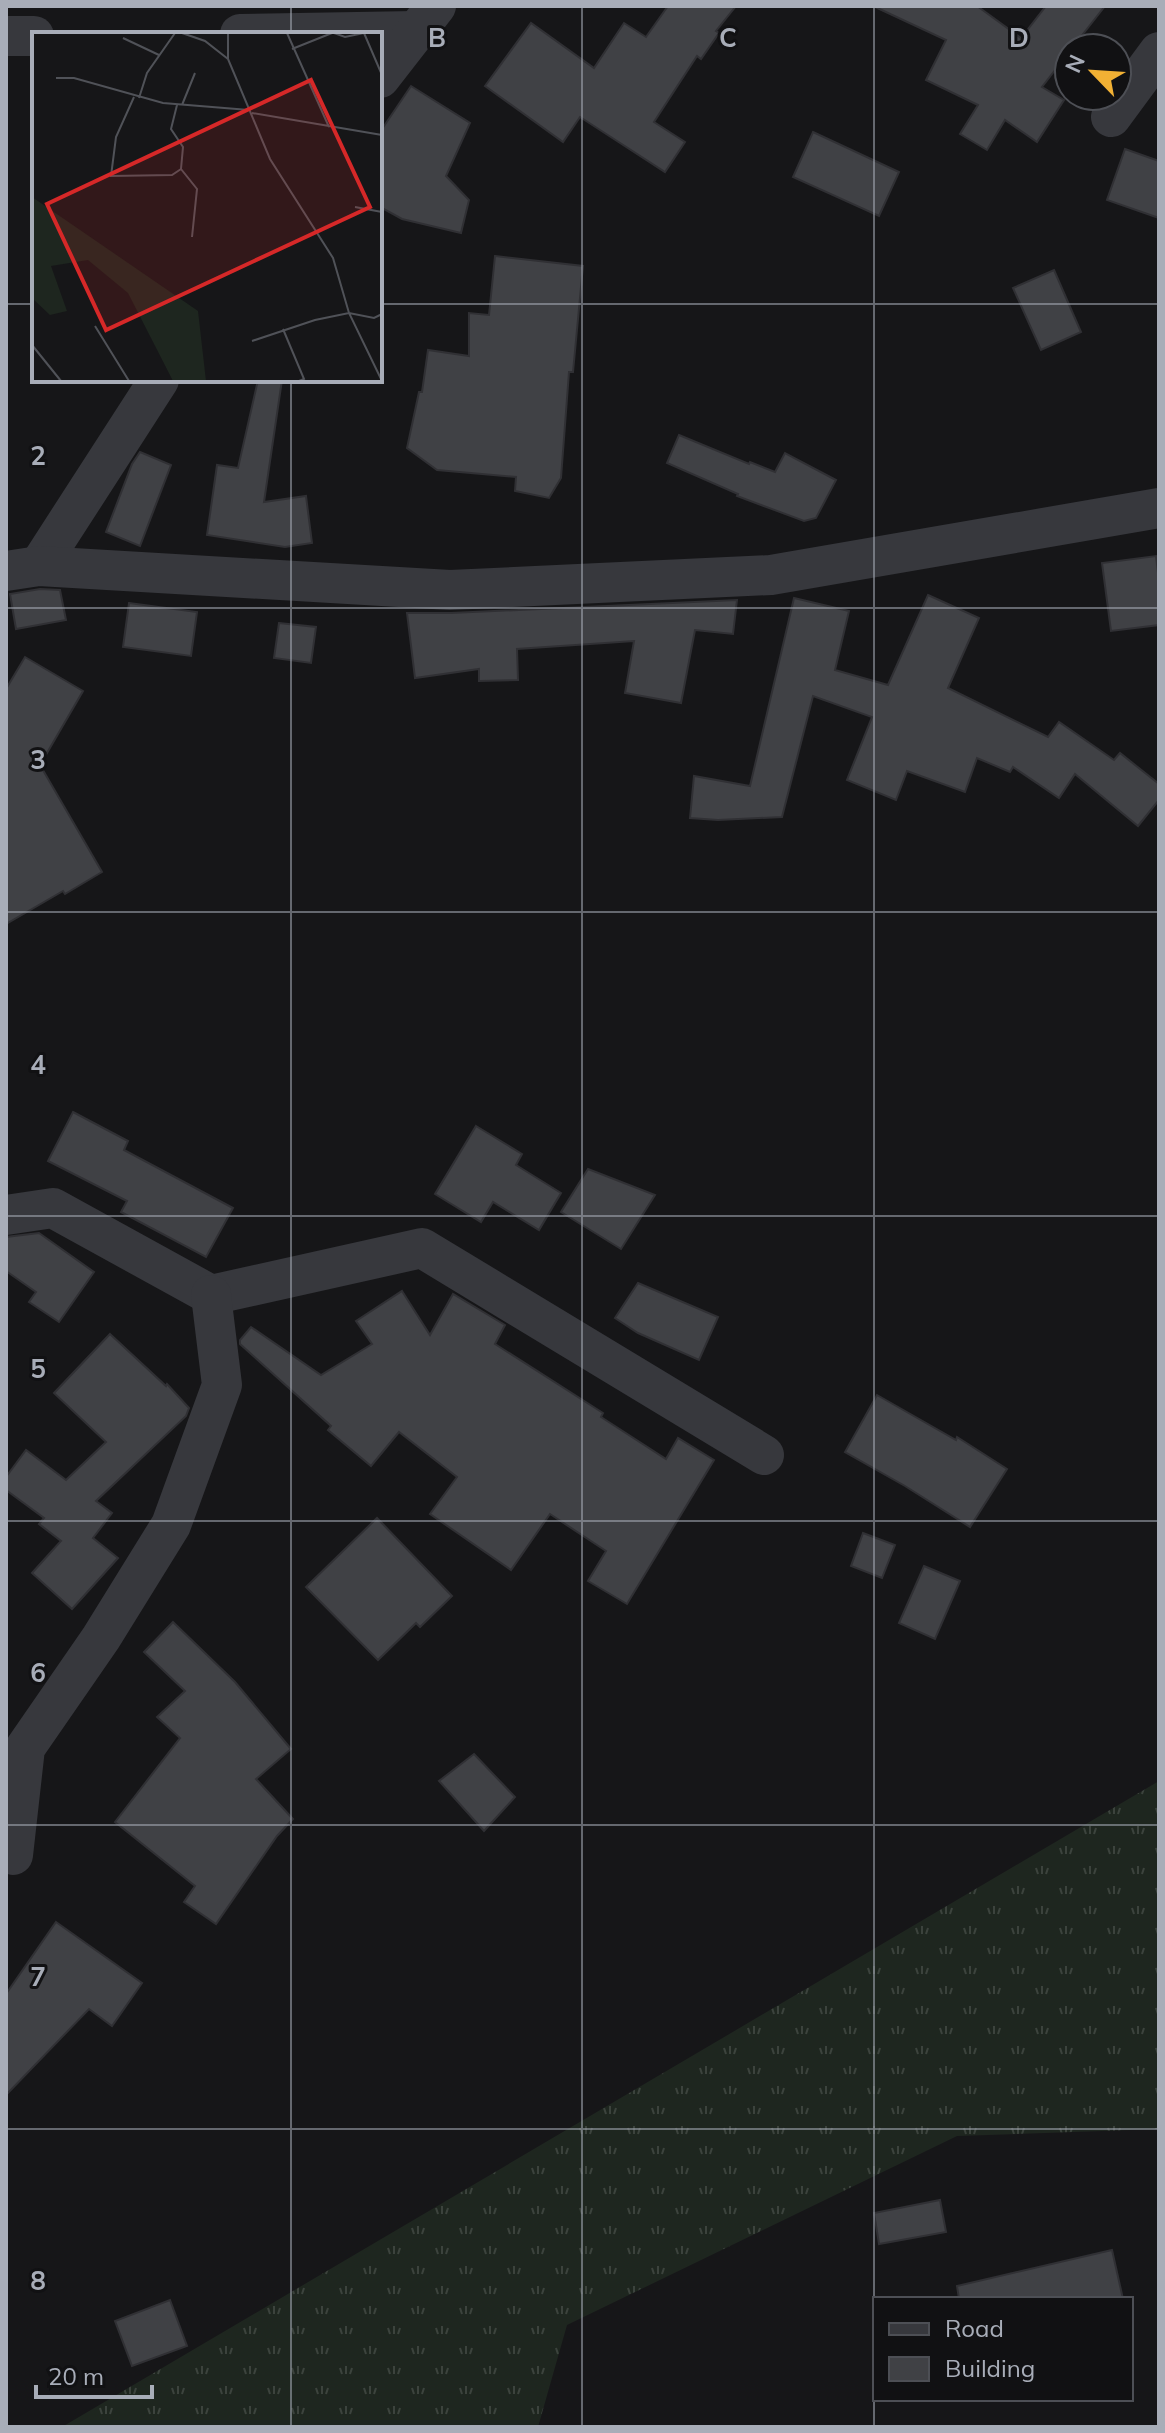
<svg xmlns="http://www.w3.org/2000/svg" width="1165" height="2433" font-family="Mulish,sans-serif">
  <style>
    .grass { fill: url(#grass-tufts) }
    .building { fill: #404145; stroke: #303034; stroke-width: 2 }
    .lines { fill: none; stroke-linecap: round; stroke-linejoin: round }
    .street { stroke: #37383d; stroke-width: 40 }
    .grid { fill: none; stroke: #a8adb8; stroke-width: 2; stroke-opacity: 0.55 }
    .inset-road { fill: none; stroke: #505258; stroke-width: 2 }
    .view { fill: #d62828; fill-opacity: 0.15; stroke: #d62828; stroke-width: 4 }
    .inset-edge { fill: none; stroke: #a8adb8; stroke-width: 4 }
    .grid-label { font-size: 26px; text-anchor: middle; font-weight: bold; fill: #a8adb8; stroke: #111113; stroke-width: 6; stroke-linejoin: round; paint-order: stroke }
  </style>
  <defs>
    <pattern id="grass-tufts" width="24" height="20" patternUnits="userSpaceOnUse" patternTransform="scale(2)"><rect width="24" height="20" fill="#1e261f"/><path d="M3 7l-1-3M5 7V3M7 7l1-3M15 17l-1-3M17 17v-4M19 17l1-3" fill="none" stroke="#3c433d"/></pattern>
  </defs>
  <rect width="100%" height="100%" fill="#161618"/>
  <path class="grass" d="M1159,1781V2129L957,2136L567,2325L538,2427H62Z"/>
  <g class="building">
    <path d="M668,6H736L716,31L719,33L701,59L697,56L654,122L685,142L665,172L580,117L563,142L485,86L531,23L594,68L624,23L646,37Z"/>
    <path d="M873,6H977L1021,38L1046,6H1105L1072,48H1069V52L1042,87L1064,100L1037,142L1005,120L987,150L960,134L978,105L926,80L946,40Z"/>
    <path d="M411,86L470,123L446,176L469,200L461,233L402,219L380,207V132Z"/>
    <path d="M813,132L899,172L879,216L793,177Z"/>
    <path d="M1125,149L1159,161V218L1107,200Z"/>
    <path d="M495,256L583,266L573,372H569L561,478L549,498L515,491L516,477L437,470L407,448L419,392H422L428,350L469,356V313L489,315Z"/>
    <path d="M1054,270L1081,332L1041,350L1013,288Z"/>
    <path d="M258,380H282L264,502L306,496L312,543L285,547L207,535L217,465L238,468Z"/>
    <path d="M679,435L749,464L750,462L775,472L785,453L836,480L816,518L804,521L737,496L738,494L667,463Z"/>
    <path d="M140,452L171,465L140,546L106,532L132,464Z"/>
    <path d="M1156,556L1159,581V625L1111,631L1102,563Z"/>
    <path d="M40,589L60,590L66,620L16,629L10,594Z"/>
    <path d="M928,595L979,618L948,688L1048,737L1059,722L1114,760L1120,753L1159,784V800L1138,826L1075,774L1059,798L1013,767L1010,772L977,758L965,792L907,771L896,800L847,780L872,717L813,696L782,817L718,820L690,818L694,776L750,786L794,598L849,611L835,670L888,685Z"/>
    <path d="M737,600L733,634L695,630L681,703L625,693L634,641L517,649L518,680L479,681V669L415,678L407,613H451Z"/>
    <path d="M129,603L197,612L191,656L123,647Z"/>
    <path d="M279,623L316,627L311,663L274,658Z"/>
    <path d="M25,657L83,691L40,765L102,872L65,894L63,891L6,924V689Z"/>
    <path d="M73,1112L128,1141L124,1150L233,1208L206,1257L121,1212L127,1201L48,1161Z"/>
    <path d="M476,1126L522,1154L516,1165L561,1193L539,1230L493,1202L481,1222L435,1194Z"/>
    <path d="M588,1169L655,1195L621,1249L561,1212Z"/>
    <path d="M39,1233L94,1272L59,1322L29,1302L36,1292L6,1271V1237Z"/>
    <path d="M638,1283L718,1317L699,1360L638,1333L615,1318Z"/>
    <path d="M402,1291L430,1335L453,1294L505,1325L495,1344L603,1413L601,1417L666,1459L678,1438L714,1460L627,1604L588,1581L606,1551L550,1514L511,1570L430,1514L457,1477L399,1432L371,1466L328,1430L331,1426L240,1344V1340L251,1327L321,1375L372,1344L356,1321Z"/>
    <path d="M110,1334L166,1386L167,1384L189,1408L186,1416L96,1501L112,1513L93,1538L118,1558L72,1609L32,1573L61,1541L39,1524L44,1518L6,1490V1477L26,1450L66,1480L106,1442L54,1393Z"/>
    <path d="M877,1395L956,1440L957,1437L1007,1469L970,1527L905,1486L845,1452Z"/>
    <path d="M377,1518L452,1596L420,1627L416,1623L378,1660L306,1587Z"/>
    <path d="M863,1533L895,1545L882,1578L851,1566Z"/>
    <path d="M924,1566L960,1581L935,1639L899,1623Z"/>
    <path d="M173,1622L235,1682L291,1749L256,1779L293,1819L277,1836L216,1924L184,1902L195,1886L115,1822L180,1738L157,1717L185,1691L144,1652Z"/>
    <path d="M474,1754L515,1797L484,1831L439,1781Z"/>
    <path d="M56,1922L142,1983L112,2026L89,2009L6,2095V1994Z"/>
    <path d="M940,2200L946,2232L879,2244L874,2213Z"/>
    <path d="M1112,2250L1123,2299H959L957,2286Z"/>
    <path d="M170,2300L187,2346L132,2366L115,2321Z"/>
  </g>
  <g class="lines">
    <g class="street">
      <path d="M240,34L415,31"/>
      <path d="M6,36H34"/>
      <path d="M380,78L436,6"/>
      <path d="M1111,117L1159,52"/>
      <path d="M39,566L159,380"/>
      <path d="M6,571L39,566L450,590L771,575L1159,508"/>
      <path d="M6,1215L53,1208L211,1295L422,1248L764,1455"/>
      <path d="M6,1851L13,1855L25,1748L101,1638L171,1525L222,1385L211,1295"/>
    </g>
  </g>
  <path class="grid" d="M291,6V34M582,6V2427M874,6V2427M6,304H34M380,304H1159M291,380V2427M6,608H1159M6,912H1159M6,1216H1159M6,1521H1159M6,1825H1159M6,2129H1159"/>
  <g transform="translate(32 32)">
    <rect width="350" height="350" fill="#161618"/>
    <path d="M0,165L166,279L174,349H141L96,261L56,228L19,234L35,279L18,283L0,266Z" fill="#1e261f"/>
    <path class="inset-road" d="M150,1L173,9L196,27M196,1V27L238,127L301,226L317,281L350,349M255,1L297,95M302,1L313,5L332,1M332,1L350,43M91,6L127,23M260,17L300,1M24,46H42L131,71L217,78M102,65L84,105L79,144L140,143L149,137M107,66L115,41L143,1M145,73L139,97L151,115L149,137L165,157L160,205M150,73L163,41M220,81L350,103M323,175L350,180M63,294L97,349M251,297L272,347L267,349M220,309L283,288L317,281L342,286L350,282M0,313L29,349"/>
    <path class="view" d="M279,48L338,175L74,298L15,172Z"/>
    <rect width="350" height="350" class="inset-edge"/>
  </g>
  <g class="grid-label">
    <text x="437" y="47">B</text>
    <text x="728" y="47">C</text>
    <text x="1019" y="47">D</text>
    <text x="38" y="465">2</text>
    <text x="38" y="769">3</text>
    <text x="38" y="1074">4</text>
    <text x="38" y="1378">5</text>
    <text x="38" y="1682">6</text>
    <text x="38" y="1986">7</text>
    <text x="38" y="2290">8</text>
  </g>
  <rect width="1165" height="2433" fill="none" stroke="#a8adb8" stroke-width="16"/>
  <rect x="873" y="2297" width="260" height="104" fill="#111113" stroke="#4d4f55" stroke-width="2"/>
  <rect x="889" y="2323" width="40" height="12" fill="#37383d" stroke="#4d4f55" stroke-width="2"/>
  <text x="945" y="2337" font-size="24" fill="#a8adb8">Road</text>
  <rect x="889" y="2357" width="40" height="24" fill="#404145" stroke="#4d4f55" stroke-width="2"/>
  <text x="945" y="2377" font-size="24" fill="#a8adb8">Building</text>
  <g transform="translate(1093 72) rotate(295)"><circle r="38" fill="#111113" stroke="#4d4f55" stroke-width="2"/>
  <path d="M0-6L14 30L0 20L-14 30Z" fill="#f2b134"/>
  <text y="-12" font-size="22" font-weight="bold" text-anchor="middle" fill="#a8adb8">N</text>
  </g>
  <path d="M36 2385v12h116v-12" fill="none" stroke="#a8adb8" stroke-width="4"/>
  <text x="48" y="2385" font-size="24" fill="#a8adb8" stroke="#111113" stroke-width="6" paint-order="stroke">20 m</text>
</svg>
